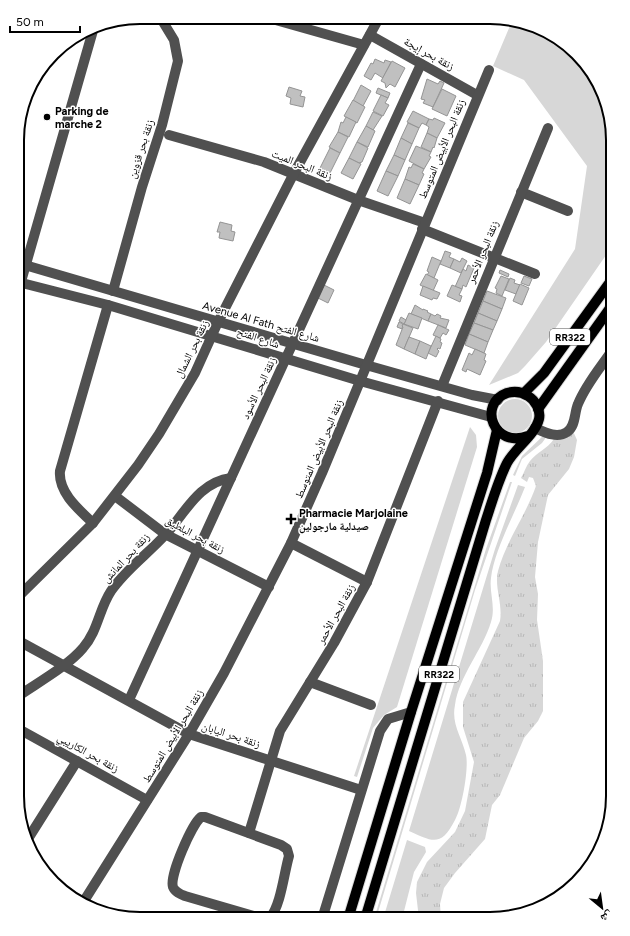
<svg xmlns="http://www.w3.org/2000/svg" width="630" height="936" font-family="Figtree,'Noto Naskh Arabic',sans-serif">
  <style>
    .green { fill: #d7d7d7 }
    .park { fill: url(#park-tufts) }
    .building { fill: #c0c0c0; stroke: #949494 }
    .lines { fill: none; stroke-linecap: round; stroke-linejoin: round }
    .major-casing { stroke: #dbdbdb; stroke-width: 12 }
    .minor { stroke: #505050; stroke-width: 10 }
    .major { stroke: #000; stroke-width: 10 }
    .poi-dot { fill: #000; stroke: #fff; stroke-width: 1.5 }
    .labels { text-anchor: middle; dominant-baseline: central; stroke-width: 3; stroke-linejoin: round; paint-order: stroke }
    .shield { fill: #fff; stroke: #4c4c4c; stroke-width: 1 }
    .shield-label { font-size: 10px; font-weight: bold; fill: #000 }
    .street-label { font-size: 11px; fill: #000; stroke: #fff }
    .poi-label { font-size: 11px; font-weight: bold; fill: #000; stroke: #fff; text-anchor: start }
    .rim { fill: none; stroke: #000; stroke-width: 2 }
  </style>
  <defs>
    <pattern id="park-tufts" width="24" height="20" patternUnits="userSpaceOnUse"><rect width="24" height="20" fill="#d7d7d7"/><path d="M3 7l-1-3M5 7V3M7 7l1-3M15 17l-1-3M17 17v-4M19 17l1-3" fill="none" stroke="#b7b7b7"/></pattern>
  </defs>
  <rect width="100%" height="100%" fill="#fff"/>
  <g class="green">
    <path d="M512,21L565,42L604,93L613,140V245L546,342L525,366L518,373L489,385L575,249L587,166L524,80L493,66Z"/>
    <circle cx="515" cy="416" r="17"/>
    <path d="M470,427L476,435L477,447L397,707L384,715L373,728L357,777L354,776Z"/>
    <path d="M544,435L547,436L542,443L522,459L515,476L513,475L522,456Z"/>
    <path d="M510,482H512L475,590L376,919H374L486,549Z"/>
    <path d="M518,485L525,487C515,513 494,551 491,578C489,593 496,607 491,622C482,651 459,676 455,705C451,724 462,737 466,755C469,768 462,808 455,820C441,847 433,842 409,831L495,549Z"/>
    <path d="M407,840L425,847L426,852L414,872L402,919H383Z"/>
  </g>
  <path class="park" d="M573,431L577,440L574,457L569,469L548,495L538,542L535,577L538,594L537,620L543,661V711L538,721L524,738L500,795L492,805L485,839L455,873L444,888L440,904L441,919H419L416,893L417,882L427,862L455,832L465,811L474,762L463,727V702L500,621C503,604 494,587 498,571C506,541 526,515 536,486L533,478L529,477L527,482L521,478C524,473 526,466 530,461C537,452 547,449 554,439C562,441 568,438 573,431Z"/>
  <g class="building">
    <path d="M375,59L384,63L385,60L391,62L383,78L375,73L371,80L364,76L371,63L373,64Z"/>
    <path d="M392,61L405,68L395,87L390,84L386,88L385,83L381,81Z"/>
    <path d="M427,79L438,84L440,81L444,83L433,107L423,103L425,100L421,99Z"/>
    <path d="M361,85L371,91L363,106L353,101Z"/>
    <path d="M289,87L302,91L300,96L305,97L303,107L290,104L291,98L286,96Z"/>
    <path d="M378,88L390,93L388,98L376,93Z"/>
    <path d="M442,89L456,96L447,116L432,109Z"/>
    <path d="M381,95L388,98L385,103L389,105L383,116L373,111Z"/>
    <path d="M353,100L365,107L357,123L344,116Z"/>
    <path d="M413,111L429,119L426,125L422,123L419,128L407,122Z"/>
    <path d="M373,112L382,116L373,130L366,126Z"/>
    <path d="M346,117L356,122L349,137L338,132L341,122L343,123Z"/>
    <path d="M434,118L445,123L437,138L427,133L429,127L426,125L429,119L433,120Z"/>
    <path d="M408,123L419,128L412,144L401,138Z"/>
    <path d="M366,126L375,131L368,147L357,142Z"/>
    <path d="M338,132L348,137L340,153L329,147Z"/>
    <path d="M427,133L437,138L434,148L433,147L431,152L421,147Z"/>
    <path d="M401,138L412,144L405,160L394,155Z"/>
    <path d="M357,142L368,148L362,162L359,163L349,158Z"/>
    <path d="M416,146L431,152L429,156L431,157L424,169L409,161Z"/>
    <path d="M330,148L340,153L330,173L320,168Z"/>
    <path d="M394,155L405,160L398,176L386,171Z"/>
    <path d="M349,158L361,164L353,179L341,173Z"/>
    <path d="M413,164L424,169L422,173L424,174L419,185L405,179L409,167L411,168Z"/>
    <path d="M386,171L398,176L388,196L377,191Z"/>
    <path d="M405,179L419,185L410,204L397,198Z"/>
    <path d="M220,222L232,225L231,231L235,232L233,241L219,238L220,232H217Z"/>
    <path d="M445,251L451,253L449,257L454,259L450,268L440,264Z"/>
    <path d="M432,257L441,261L434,278L427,275L429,272L427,271Z"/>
    <path d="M462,258L467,261L461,273L450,268L454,259L460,262Z"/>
    <path d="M468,265L474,268L466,287L463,285L462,289L455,287L463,269L466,271Z"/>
    <path d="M500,270L509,274L508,277L499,273Z"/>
    <path d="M426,274L438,280L433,291L420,285Z"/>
    <path d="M501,276L509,279L502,296L496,293L497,289L495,288Z"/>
    <path d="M524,276L532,279L529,286L521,283Z"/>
    <path d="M510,278L515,280L514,283L520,285L516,294L505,290Z"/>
    <path d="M520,284L529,288L522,305L513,301Z"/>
    <path d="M324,285L334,290L328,303L318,298Z"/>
    <path d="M452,285L462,289L459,295L462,296L460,302L447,296Z"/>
    <path d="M423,286L440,293L437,299L433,298L432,300L420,295Z"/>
    <path d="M487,291L506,298L502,309L483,301Z"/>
    <path d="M483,301L502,309L497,321L478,313Z"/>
    <path d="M415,305L423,310V309L428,311L427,312L431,314L428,321L411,314Z"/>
    <path d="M409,313L422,318L418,329L404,324Z"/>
    <path d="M478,313L497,321L493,330L474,323Z"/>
    <path d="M431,314L435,316L437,314L441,316L440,318L449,320L446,328L428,321Z"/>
    <path d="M401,317L406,320L404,324L399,321Z"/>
    <path d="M399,322L403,324L402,329L397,327Z"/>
    <path d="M474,323L493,330L488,342L469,334Z"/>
    <path d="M403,324L413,328L404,349L396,345L403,327L402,326Z"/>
    <path d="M438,325L449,330L446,335L443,333L440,338L433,335Z"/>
    <path d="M469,334L488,342L484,353L465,345Z"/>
    <path d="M436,336L441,339L440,342L442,343L440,349L438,348L437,349L439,351L436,357L428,353Z"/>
    <path d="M409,337L420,341L415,354L404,349Z"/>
    <path d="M420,341L431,346L426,359L415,354Z"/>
    <path d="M475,349L486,354L484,360L486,361L480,375L467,369L466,372L462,370L469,353L472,355Z"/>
  </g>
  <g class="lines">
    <defs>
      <g id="major">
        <path d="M524,393L544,373L613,278"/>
        <path d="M538,409L613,304"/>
        <path d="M348,919L411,712L487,473L497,430"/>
        <path d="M365,919L486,520C492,502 498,481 507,463C515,448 535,435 539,419C541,410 535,400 528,396C522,392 514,391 507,393C477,404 494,449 528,436"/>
      </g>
    </defs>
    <use href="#major" class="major-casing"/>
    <g class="minor">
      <path d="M265,17L364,45"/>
      <path d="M370,35L477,95"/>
      <path d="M169,135L264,162L358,200L425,223"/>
      <path d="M521,192L568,211"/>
      <path d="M422,229L535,274"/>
      <path d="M18,263L366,365L472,395L498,400"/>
      <path d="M18,282L108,305L360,381L491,417"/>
      <path d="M113,291L142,187L162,125L178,61L174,40L160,17"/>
      <path d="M18,292L94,27"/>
      <path d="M442,386L548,128"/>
      <path d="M535,428C544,432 557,439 567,432C576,426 574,413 578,404C586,384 601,367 613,349"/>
      <path d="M115,496L165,534L269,587"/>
      <path d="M93,523C78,509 58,492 60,471L108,305"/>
      <path d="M291,543L367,582"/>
      <path d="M17,598L93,523L138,465L159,434L195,373L218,322L293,175L379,18"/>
      <path d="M17,640L189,734L361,790"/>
      <path d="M310,682L371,705"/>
      <path d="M17,697C37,683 68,666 83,648C98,631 99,609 111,591C126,569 148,554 166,534C185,513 199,482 231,478"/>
      <path d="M129,700L421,64"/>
      <path d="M17,728L147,800"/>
      <path d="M249,833L280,731L334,643L367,582L438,401"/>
      <path d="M26,842L77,761"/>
      <path d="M84,901L189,734L224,673L291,543L322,473L489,70"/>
      <path d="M260,918L185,896C180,894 175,892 173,887C169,876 192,824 201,817H205L281,845L287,849L289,856C284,873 281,905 270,918"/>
      <path d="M322,919L380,731L388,719L411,712"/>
    </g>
    <use href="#major" class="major"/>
  </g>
  <g class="poi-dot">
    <circle cx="47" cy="117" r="4"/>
    <path d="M289 513h4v4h4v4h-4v4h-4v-4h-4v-4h4z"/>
  </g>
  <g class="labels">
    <g class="shield">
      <rect x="550" y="329" width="40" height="16" rx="3"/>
      <rect x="419" y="666" width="40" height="16" rx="3"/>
    </g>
    <g class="shield-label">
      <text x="570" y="337">RR322</text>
      <text x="439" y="674">RR322</text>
    </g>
    <g class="street-label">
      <text transform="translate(429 54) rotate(29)">زنقة بحر إيجة</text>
      <text transform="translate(141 149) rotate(-72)">زنقة بحر قزوين</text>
      <text transform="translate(442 149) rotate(-68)">زنقة البحر الأبيض المتوسط</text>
      <text transform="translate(302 165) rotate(22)">زنقة البحر الميت</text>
      <text transform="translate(483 252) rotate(-68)">زنقة البحر الأحمر</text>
      <text transform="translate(261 322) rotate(16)">Avenue Al Fath شارع الفتح</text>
      <text transform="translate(258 338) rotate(18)">شارع الفتح</text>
      <text transform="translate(192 349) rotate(-64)">زنقة بحر الشمال</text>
      <text transform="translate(259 388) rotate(-65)">زنقة البحر الأسود</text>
      <text transform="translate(319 449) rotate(-67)">زنقة البحر الأبيض المتوسط</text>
      <text transform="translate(195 535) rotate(28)">زنقة بحر البلطيق</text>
      <text transform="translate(126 558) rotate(-47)">زنقة بحر المانش</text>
      <text transform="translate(336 614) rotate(-61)">زنقة البحر الأحمر</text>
      <text transform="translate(231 735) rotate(18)">زنقة بحر اليابان</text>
      <text transform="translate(173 736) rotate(-59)">زنقة البحر الأبيض المتوسط</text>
      <text transform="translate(88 753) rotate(29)">زنقة بحر الكاريبي</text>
    </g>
    <g class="poi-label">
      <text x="55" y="111">Parking de<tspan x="55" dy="13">marche 2</tspan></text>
      <text x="299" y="513">Pharmacie Marjolaine<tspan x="299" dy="13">صيدلية مارجولين</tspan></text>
    </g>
  </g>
  <path d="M0 0H630V936H0ZM140 24H490A116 116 0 0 1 606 140V796A116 116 0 0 1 490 912H140A116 116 0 0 1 24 796V140A116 116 0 0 1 140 24Z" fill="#fff" fill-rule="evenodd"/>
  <path class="rim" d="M140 24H490A116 116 0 0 1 606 140V796A116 116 0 0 1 490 912H140A116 116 0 0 1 24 796V140A116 116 0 0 1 140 24Z"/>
  <g transform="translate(602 908) rotate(151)" stroke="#ffffff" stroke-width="3" paint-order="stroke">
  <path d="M0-3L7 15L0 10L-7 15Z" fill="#000000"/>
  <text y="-6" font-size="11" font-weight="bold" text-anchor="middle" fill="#000000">ش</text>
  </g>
  <path d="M10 26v6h70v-6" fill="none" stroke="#000000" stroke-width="2"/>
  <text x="16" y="26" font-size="12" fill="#000000" stroke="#ffffff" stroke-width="3" paint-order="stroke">50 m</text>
</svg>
